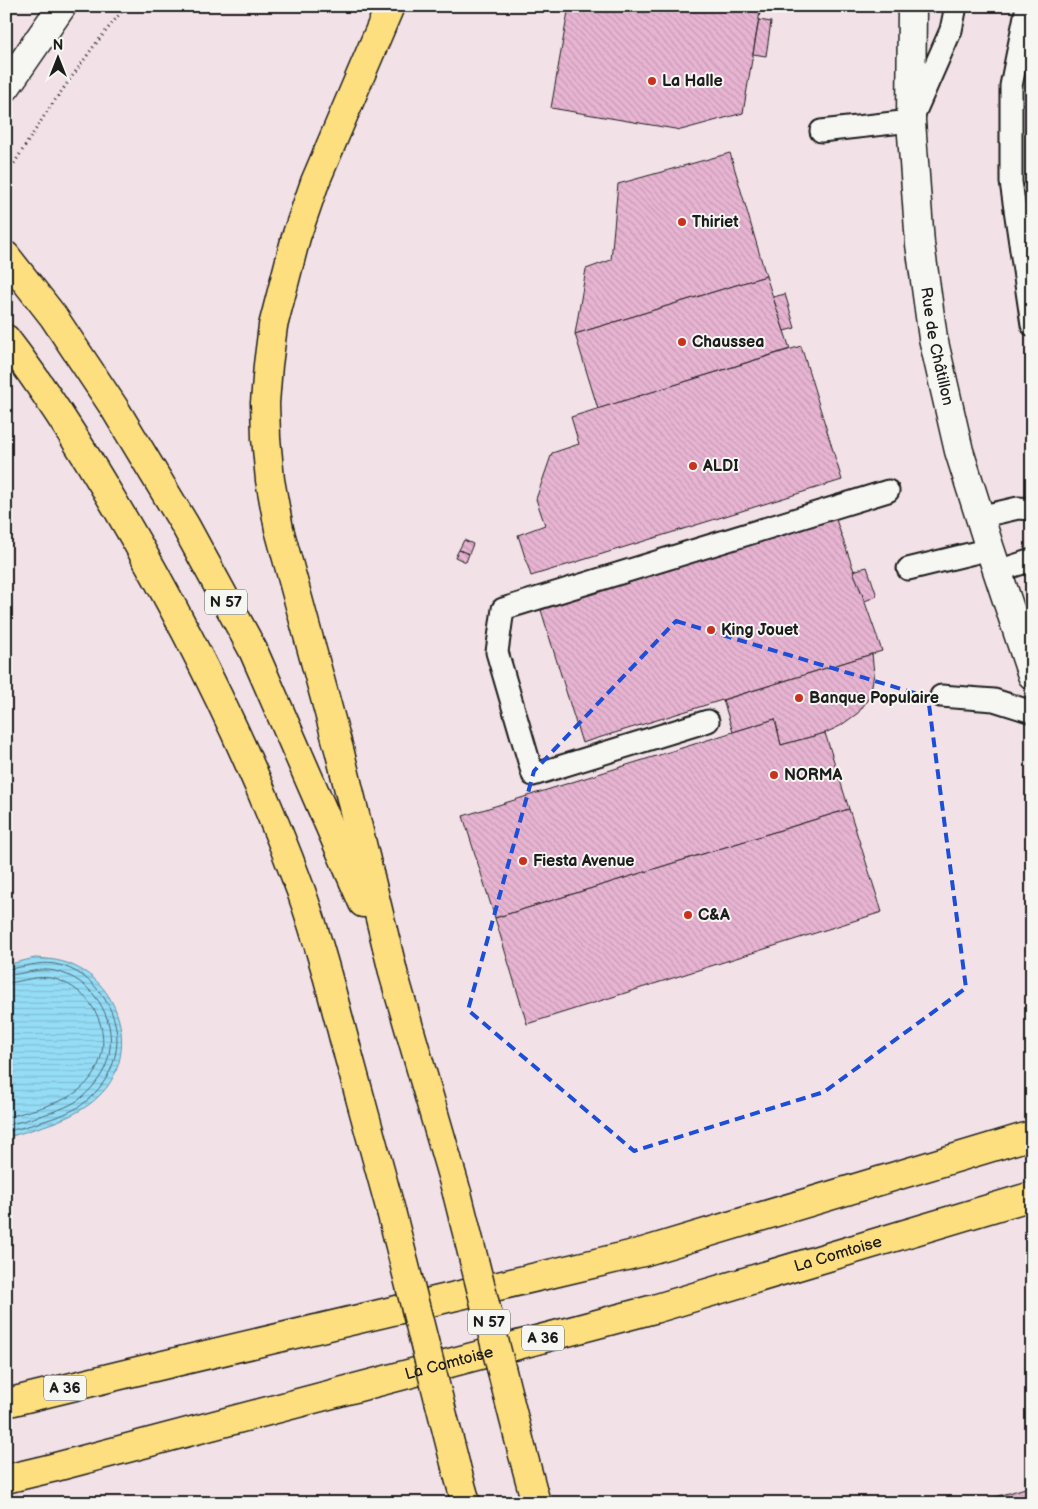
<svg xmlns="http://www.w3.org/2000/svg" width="1038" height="1509" font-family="'Balsamiq Sans',sans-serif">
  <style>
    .water { fill: url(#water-rules); stroke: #65909f }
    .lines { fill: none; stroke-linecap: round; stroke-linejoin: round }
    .shore { stroke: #4c6974; stroke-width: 1 }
    .building { fill: url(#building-back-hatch); stroke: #1c1c1c }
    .service-casing { stroke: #1c1c1c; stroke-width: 25 }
    .tertiary-casing { stroke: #1c1c1c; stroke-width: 31 }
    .secondary-casing { stroke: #1c1c1c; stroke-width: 31 }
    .trunk-casing { stroke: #1c1c1c; stroke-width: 31 }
    .motorway-casing { stroke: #1c1c1c; stroke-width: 31 }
    .path { stroke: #1c1c1c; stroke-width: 3; stroke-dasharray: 1 4; stroke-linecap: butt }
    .service { stroke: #f6f6f2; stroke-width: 21 }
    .tertiary { stroke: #f6f6f2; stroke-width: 28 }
    .secondary { stroke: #f6f6f2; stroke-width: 28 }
    .trunk { stroke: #fedf80; stroke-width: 28 }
    .motorway { stroke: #fedf80; stroke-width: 28 }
    .trunk-bridge-casing { stroke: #1c1c1c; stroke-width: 31; stroke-linecap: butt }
    .trunk-bridge { stroke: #fedf80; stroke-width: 28 }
    .marked { fill: none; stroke: #1d4ed8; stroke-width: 4; stroke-dasharray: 10 6; stroke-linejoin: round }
    .poi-dot { fill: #c8321e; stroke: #f6f6f2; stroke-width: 2 }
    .labels { text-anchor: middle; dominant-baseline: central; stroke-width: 4; stroke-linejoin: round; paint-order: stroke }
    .shield { fill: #f6f6f2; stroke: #5d5d5c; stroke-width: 1 }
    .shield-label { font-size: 15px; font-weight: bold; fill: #1c1c1c }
    .poi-label { font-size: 16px; font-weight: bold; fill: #1c1c1c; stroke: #f6f6f2; text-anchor: start }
    .street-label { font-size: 16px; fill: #1c1c1c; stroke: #f6f6f2 }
  </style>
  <defs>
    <pattern id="water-rules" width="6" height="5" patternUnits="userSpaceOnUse" patternTransform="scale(1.25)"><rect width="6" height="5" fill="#95ddf7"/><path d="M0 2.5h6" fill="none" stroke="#80bdd3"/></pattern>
    <pattern id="building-back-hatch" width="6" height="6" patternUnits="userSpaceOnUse" patternTransform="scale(1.25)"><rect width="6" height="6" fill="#e7b4d2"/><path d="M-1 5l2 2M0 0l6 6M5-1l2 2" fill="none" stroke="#c69ab4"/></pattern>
  </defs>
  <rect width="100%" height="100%" fill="#f2e2e8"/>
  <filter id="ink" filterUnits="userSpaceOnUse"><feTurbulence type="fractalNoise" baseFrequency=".02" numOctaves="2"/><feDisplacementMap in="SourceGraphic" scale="10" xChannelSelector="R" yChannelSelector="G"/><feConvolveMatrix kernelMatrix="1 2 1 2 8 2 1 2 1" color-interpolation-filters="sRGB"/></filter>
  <g filter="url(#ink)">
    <path class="water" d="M35,958C50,959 63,960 76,967C124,989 138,1059 99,1096C75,1120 38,1127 6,1138V965Z"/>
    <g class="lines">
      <g class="shore">
        <path d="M6,969C23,968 38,961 55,964C96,972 125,1016 115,1056C111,1075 99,1091 84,1103C69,1116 27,1126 6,1132"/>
        <path d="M6,975C23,975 38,967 55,971C92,979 117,1017 109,1054C106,1072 94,1087 81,1098C65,1111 27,1119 6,1126"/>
        <path d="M6,983C23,982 38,974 55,979C107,995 121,1061 75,1093C58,1105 26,1111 6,1118"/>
      </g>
    </g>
    <g class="building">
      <path d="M569,6H761L743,113L681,130L551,108Z"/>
      <path d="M759,20L771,22L766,56L753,54Z"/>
      <path d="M730,153L766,276L575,334L586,269L611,260L618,184Z"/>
      <path d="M766,276L790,349L598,409L575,334Z"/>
      <path d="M785,294L795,328L784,331L773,297Z"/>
      <path d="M801,346L842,480L531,576L518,535L545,525L536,499L552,453L579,444L571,417Z"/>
      <path d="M834,514L882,651L582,743L541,610Z"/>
      <path d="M464,540L473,544L469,554L459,550Z"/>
      <path d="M459,550L469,554L466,562L455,557Z"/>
      <path d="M867,567L877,596L865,601L853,571Z"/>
      <path d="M872,654L874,674L870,696L864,705L858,713L840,726L825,733L781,745L775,719L733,732L723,700Z"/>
      <path d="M775,719L781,745L825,733L849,809L495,918L463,816Z"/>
      <path d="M849,809L882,912L527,1024L495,918Z"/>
      <path d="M1032,1486V1503H989V1499Z"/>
    </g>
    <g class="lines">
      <defs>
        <g id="service">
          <path d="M1027,6L1011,86V182L1032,325"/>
          <path d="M821,131L911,121L951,30L956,6"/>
          <path d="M979,517L1018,508L1032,509"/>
          <path d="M908,569L990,549"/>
          <path d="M998,571L1032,560"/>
          <path d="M941,696L994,700L1032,712"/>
          <path d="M708,721L533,775L497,652L503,609L888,491"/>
        </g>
        <g id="tertiary">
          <path id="s1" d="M912,6L911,121L920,244L933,338L959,451L990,549L1032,675"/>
        </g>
        <path id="secondary" d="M6,87L62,6"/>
        <g id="trunk">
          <path d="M390,6L315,182L296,237L273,326L268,365L265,403L266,438L270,480L279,529L340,753L394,976L457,1193"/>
          <path d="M6,256L53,316L115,409L185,525L253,650L363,903"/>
          <path d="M6,339C47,392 83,450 117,508C189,630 252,758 301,891C318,939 331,989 344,1039C360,1096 375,1154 391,1211"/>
          <path d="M522,1451L536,1503"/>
          <path d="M456,1467L466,1503"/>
        </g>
        <g id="motorway">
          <path d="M6,1403L125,1374L643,1252L1032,1135"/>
          <path id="s2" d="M6,1479L52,1468L654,1309L1032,1196"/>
        </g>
      </defs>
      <use href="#service" class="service-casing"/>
      <use href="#tertiary" class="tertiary-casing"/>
      <use href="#secondary" class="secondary-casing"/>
      <use href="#trunk" class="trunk-casing"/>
      <use href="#motorway" class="motorway-casing"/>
      <path class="path" d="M6,176L48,110L94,46L126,6"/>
      <use href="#service" class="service"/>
      <use href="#tertiary" class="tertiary"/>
      <use href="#secondary" class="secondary"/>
      <use href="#trunk" class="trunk"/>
      <use href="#motorway" class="motorway"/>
      <defs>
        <g id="trunk-bridge">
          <path d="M457,1193L522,1451"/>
          <path d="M391,1211L456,1467"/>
        </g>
      </defs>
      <use href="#trunk-bridge" class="trunk-bridge-casing"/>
      <use href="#trunk-bridge" class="trunk-bridge"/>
    </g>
  </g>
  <path class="marked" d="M676,621L928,697L966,988L824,1092L634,1151L468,1010L534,771Z"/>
  <g class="poi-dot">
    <circle cx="652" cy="81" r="5"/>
    <circle cx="682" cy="222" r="5"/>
    <circle cx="682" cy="342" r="5"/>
    <circle cx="693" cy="466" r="5"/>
    <circle cx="711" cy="630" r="5"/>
    <circle cx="799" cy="698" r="5"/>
    <circle cx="774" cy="775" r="5"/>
    <circle cx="523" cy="861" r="5"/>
    <circle cx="688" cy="915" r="5"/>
  </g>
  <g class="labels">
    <g class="shield">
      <rect x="205" y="589.5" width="42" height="25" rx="4"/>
      <rect x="468" y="1309.5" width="42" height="25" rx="4"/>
      <rect x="522" y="1325.5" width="42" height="25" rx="4"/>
      <rect x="44" y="1375.5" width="42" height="25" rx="4"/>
    </g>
    <g class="shield-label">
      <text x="226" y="602">N 57</text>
      <text x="489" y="1322">N 57</text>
      <text x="543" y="1338">A 36</text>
      <text x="65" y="1388">A 36</text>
    </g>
    <g class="poi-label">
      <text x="662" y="81">La Halle</text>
      <text x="692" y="222">Thiriet</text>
      <text x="692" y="342">Chaussea</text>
      <text x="703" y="466">ALDI</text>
      <text x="721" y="630">King Jouet</text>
      <text x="809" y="698">Banque Populaire</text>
      <text x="784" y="775">NORMA</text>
      <text x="533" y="861">Fiesta Avenue</text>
      <text x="698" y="915">C&amp;A</text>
    </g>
    <g class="street-label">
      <text stroke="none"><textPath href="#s1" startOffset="342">Rue de Châtillon</textPath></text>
      <text stroke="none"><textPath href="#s2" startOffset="862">La Comtoise</textPath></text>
      <text stroke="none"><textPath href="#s2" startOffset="458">La Comtoise</textPath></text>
    </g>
  </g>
  <rect width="1038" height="1509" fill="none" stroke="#f6f6f2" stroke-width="25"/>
  <rect x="12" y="12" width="1013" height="1484" fill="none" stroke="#1c1c1c" stroke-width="2" filter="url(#ink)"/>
  <g transform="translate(58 58)" stroke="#f6f6f2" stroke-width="4" paint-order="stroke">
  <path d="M0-4L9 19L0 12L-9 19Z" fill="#1c1c1c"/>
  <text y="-8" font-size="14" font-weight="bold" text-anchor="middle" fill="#1c1c1c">N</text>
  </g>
</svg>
